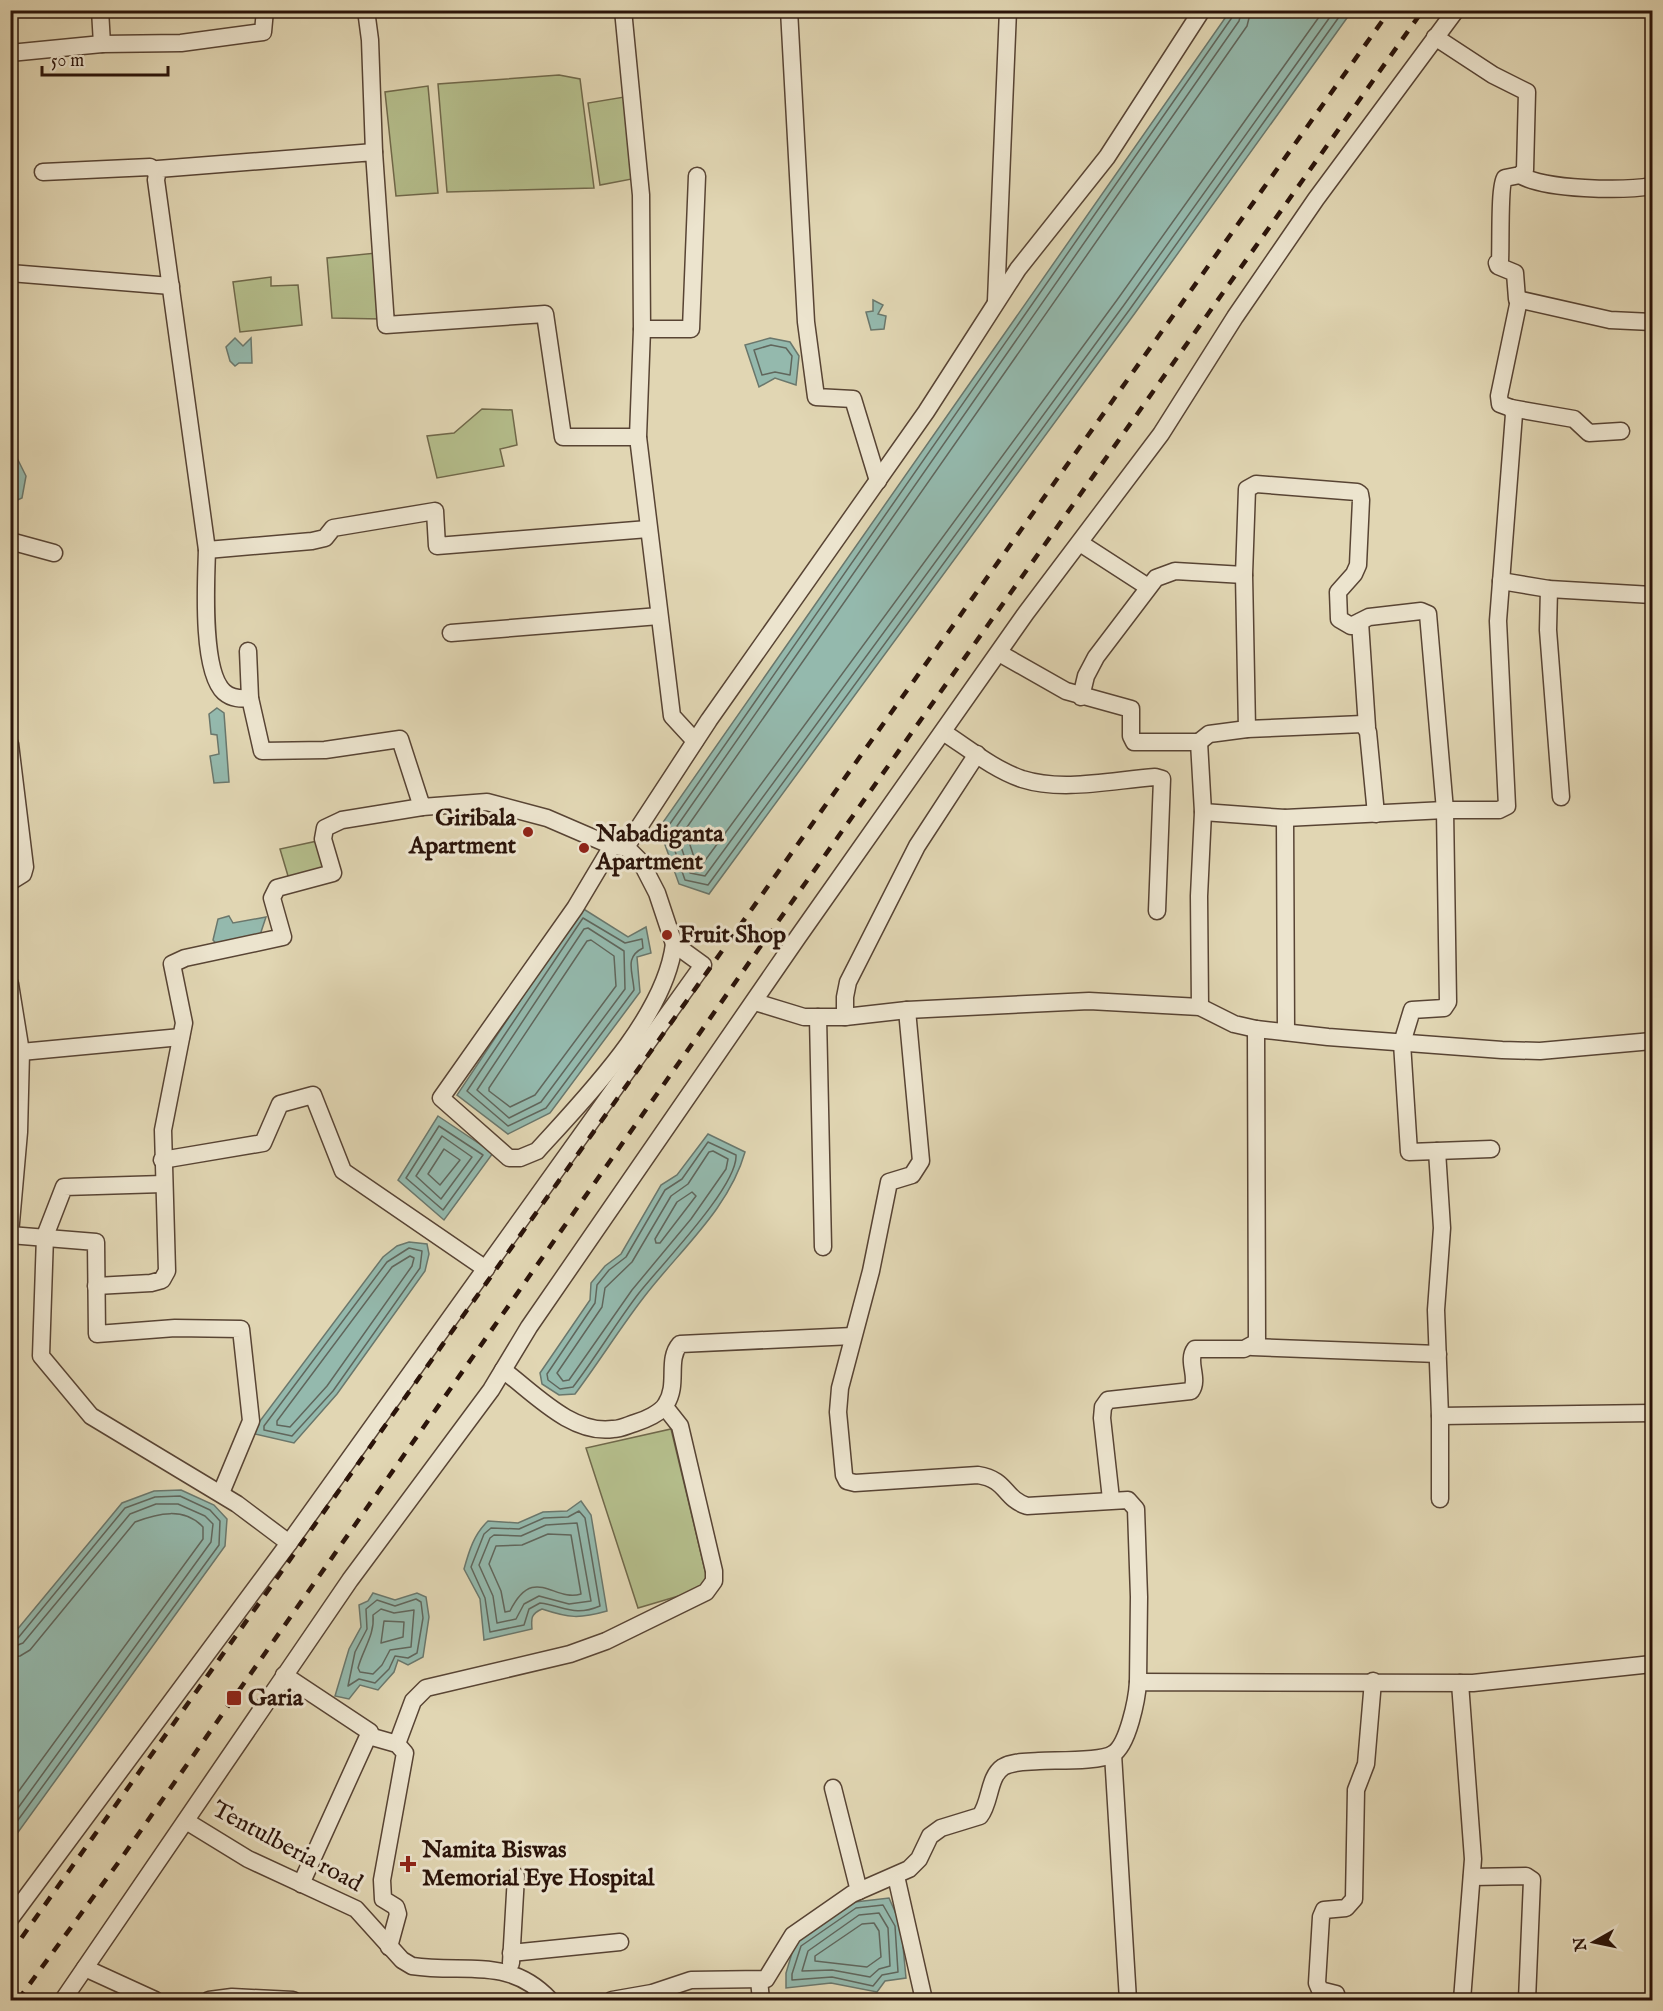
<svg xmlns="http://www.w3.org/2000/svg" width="1663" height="2011" font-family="'IM FELL English',serif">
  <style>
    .green { fill: #b4bd8b; stroke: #70684a; stroke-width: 1.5 }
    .water { fill: #94b9ad; stroke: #6a776c; stroke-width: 1.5 }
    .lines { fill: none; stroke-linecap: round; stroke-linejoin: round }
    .shore { stroke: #60665c; stroke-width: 1.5 }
    .minor-casing { stroke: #584434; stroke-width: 19 }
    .minor { stroke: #ece4ce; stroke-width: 16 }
    .rail { stroke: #2b140a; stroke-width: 4.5; stroke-dasharray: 10 10; stroke-linecap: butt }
    .poi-dot { fill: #8f2418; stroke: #ece4ce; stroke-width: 2 }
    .labels { text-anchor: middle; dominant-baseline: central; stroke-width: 6; stroke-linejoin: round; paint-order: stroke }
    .poi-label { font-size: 24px; font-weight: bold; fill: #2b140a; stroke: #ece4ce; text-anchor: start }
    .street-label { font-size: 24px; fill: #2b140a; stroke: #ece4ce }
  </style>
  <rect width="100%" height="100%" fill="#e1d6b3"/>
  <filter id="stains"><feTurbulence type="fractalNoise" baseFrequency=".00333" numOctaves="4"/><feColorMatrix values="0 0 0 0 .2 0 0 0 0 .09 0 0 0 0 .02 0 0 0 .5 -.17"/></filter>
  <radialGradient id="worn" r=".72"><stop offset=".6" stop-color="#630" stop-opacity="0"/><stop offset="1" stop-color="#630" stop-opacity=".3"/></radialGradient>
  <g class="green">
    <path d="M559,75L580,79L594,188L447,192L438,84Z"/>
    <path d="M428,86L438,193L396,196L385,92Z"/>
    <path d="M624,97L632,179L600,185L588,103Z"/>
    <path d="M376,253L381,319L332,318L327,258Z"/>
    <path d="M271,277V286L298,285L302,325L240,332L233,282Z"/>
    <path d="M482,409L512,410L517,445L500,449L504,466L437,478L427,436L454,433Z"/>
    <path d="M322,840L330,871L291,886L280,849Z"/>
    <path d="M671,1429L709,1587L638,1608L586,1448Z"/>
  </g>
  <g class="water">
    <path d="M1230,11H1352L1135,313L709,894L679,884L659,828Z"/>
    <path d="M873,300L883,305L878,314L886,316L884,329L871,330L866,312L873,311Z"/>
    <path d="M235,338L243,346L251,338L252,363H239L235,366L230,361L226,347Z"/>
    <path d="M770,338L790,342L799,356L796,385L775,378L759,387L745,345Z"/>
    <path d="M17,458L26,476L22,498L11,503V459Z"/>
    <path d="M217,708L224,713L229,782L214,783L210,756L219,754L217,735L211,734L209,714Z"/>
    <path d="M582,908L628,937L646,927L651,953L637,957L640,992L550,1113L508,1134L457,1095Z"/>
    <path d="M229,916L233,923L266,917L258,941L219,947L213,940L218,919Z"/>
    <path d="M438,1116L493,1153L444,1220L398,1180Z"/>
    <path d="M708,1134L745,1152C729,1209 679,1251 644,1297C620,1328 599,1362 575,1394L559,1395L542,1384L540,1373L590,1300L591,1283L605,1266L621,1254L661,1185L677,1175Z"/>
    <path d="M409,1242L427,1244L429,1254L425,1271L337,1394L294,1443L251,1433L383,1257L397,1246Z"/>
    <path d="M181,1490L214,1505L227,1519L225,1546L11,1842V1637L122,1503L154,1491Z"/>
    <path d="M581,1501L591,1515L607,1611C579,1619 569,1618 542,1609C531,1614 531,1618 532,1629L484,1640L480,1599L464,1569C469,1551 474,1534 488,1521L518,1523L543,1512L567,1511Z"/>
    <path d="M373,1593L395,1600L417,1593L426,1597L429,1617L423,1657L408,1665L398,1660L394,1672L378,1690L360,1685L349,1699L335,1696L349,1649L361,1627L359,1605L368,1601Z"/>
    <path d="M889,1898L901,1925L906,1978L885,1981L877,1992L831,1983L786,1988V1973L795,1943L855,1902Z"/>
  </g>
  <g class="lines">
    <g class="shore">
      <path d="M1235,10L1233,16L667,828L685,880L708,885L1130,309L1344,10"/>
      <path d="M1242,10L1239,21L675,829L690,873L705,876L1124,305L1335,10"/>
      <path d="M1251,10L1247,26L685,830L697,866H701L1117,300L1324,10"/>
      <path d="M771,345L786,348L792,356L790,375L775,372L762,375L754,350Z"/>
      <path d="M583,918L625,943L642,939L643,948C624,957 633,972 634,990L546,1108L508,1126L467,1091Z"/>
      <path d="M588,928L624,951L625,989L541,1102L509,1118L477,1090L584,929Z"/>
      <path d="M591,940L614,956L616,986L535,1095L510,1107L489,1091V1088L587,941Z"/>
      <path d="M439,1126L483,1155L443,1210L406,1178Z"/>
      <path d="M442,1136L472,1157L441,1199L416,1176Z"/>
      <path d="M708,1142L736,1155C738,1186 661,1265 639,1293C616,1323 596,1357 573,1387L560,1389L548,1380L547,1374L595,1303L597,1285L609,1270L626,1257L665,1190L682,1179Z"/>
      <path d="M444,1149L460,1160L440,1185L428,1174Z"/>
      <path d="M713,1151L728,1159L726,1169L691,1219L632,1290L569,1380L563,1381L557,1373L602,1307L605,1288L632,1262L671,1196L688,1184L709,1152Z"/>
      <path d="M692,1192L696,1196L660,1243H656L655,1239L677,1202Z"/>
      <path d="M409,1248L422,1251L420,1268L333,1391L292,1436L264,1430V1426L387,1262Z"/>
      <path d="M410,1256L414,1258L412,1266L327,1386L290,1427L277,1425V1421L392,1267Z"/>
      <path d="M579,1511L585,1518L600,1606C574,1617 564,1606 540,1603L529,1609L524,1625L490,1632L485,1598L471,1567L484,1534L491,1528L519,1529L544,1518L568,1517Z"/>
      <path d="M577,1523L591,1601L569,1604L539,1596L524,1604L516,1619L497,1623L493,1596L479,1565L490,1538L494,1535L521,1536L546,1525Z"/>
      <path d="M548,1534L571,1535L581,1594C554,1603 534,1563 510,1611L505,1612L501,1591L489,1564L496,1546L522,1545Z"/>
      <path d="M416,1599L421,1602L423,1618L417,1653L408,1658L395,1656L389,1669L375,1683L359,1679L348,1686L355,1652L367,1629L366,1609L377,1600L395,1606Z"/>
      <path d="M381,1609L394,1613L414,1610L411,1647L390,1650L382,1665L373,1674L360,1672L358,1668C363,1649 375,1635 373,1615Z"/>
      <path d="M384,1621L404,1622L403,1637L381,1643Z"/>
      <path d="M10,1641L18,1638L125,1508L155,1497L180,1496L210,1510L220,1521L219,1545L10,1831"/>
      <path d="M10,1648L23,1643L130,1514L156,1504H178L205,1516L213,1524L211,1542L10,1819"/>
      <path d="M10,1657L20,1656L30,1650L135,1522C158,1513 184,1507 203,1527V1539L10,1803"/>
      <path d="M883,1905L895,1926L898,1972L882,1975L873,1986L832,1977L792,1980V1974L801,1946L856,1908Z"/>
      <path d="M879,1913L888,1928L890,1966L879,1969L870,1977L832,1970L802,1971L808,1951L859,1915Z"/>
      <path d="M874,1923L879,1931L881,1957L867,1967L815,1961V1956L862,1924Z"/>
    </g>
    <defs>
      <g id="minor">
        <path d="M100,10L102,44"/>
        <path d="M366,10L370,40L374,152"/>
        <path d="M623,10L641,195L642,329L638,437L672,716L695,741"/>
        <path d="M789,10L806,322L816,397L853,399L878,481"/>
        <path d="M1435,37L1493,75L1527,92L1525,170L1520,175L1505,178C1499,185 1501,246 1500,261L1497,263L1498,266L1515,273L1517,299L1610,320L1652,322"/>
        <path d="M10,53L102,44L181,43L263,32L265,10"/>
        <path d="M43,172L150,167L156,171"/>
        <path d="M1520,175C1545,190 1623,191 1652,186"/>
        <path d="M10,273L171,286"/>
        <path d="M996,301L1008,10"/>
        <path d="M642,329H691L697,176"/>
        <path d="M1511,408L1574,419L1589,433L1621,431"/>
        <path d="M10,541L54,553"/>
        <path d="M1080,543L1148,587"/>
        <path d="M207,550L312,541L325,538L333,528L435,511L437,546L648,529"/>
        <path d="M1501,581L1549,589L1652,595"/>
        <path d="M1549,589L1548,630L1561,797"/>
        <path d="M1360,622L1367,727"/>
        <path d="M451,633L659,616"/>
        <path d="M248,651L250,698L262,751L325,750L400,739L422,807L487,802L547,818L612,846L622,847"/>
        <path d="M999,653L1066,691L1131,709V736L1134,742H1199L1203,812L1199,896L1200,1007"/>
        <path d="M1081,697L1086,676L1096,657L1156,578L1175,571L1244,575"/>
        <path d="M250,698C241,699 232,699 224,692C201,671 206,581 207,550L156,180L158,169L374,152L386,325L545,314L563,437H638"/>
        <path d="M1247,729L1244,575L1247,489L1256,484L1357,492L1360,494L1361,500L1358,565L1354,574L1338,592L1339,619L1351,626L1369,617L1421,611L1428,614L1445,810L1448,1002L1444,1008L1412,1010L1402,1043L1409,1152L1491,1149"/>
        <path d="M943,732C968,748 993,769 1022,779C1063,792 1113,780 1155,777L1162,779L1157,911"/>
        <path d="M1199,742L1209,734L1247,729L1363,724L1368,732L1376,814"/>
        <path d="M10,744L25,867L23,874L10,882"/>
        <path d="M1203,812L1285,818L1445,810H1499L1507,806L1498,621L1514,414L1511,408L1500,404L1499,396L1519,300"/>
        <path d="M1285,818L1286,1032"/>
        <path d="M612,846L575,908L441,1098L509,1158H520L537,1151C586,1097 665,1017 674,944"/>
        <path d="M10,984L21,1052L19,1132L10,1234"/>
        <path d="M755,1002L804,1017H845L907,1010L1089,1001L1200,1007L1234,1024L1256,1029L1328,1037L1502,1050L1540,1051L1652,1041"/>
        <path d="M907,1010L921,1161L912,1175L889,1182L871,1271L840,1388L838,1412L844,1475L847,1481L855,1483L978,1475C1008,1480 1003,1498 1027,1506L1128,1500L1136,1509L1139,1597L1138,1682"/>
        <path d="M818,1017L823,1247"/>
        <path d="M845,1017V997L848,982L917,846L977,754"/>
        <path d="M21,1052L181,1037"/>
        <path d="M1437,1151L1442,1228L1436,1310L1440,1416V1499"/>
        <path d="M162,1160L263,1143L280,1104L313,1095L343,1171L486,1269"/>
        <path d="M163,1184L64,1187L45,1236L41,1356L91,1416L237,1504L289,1543"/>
        <path d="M10,1235L96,1242L97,1334L175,1328L241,1329L251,1421L221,1493"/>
        <path d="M96,1286L151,1283L162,1280L167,1271L163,1130L184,1023L172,964L185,958L283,937L272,898L277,888L333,873L323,839L325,828L342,820L422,807"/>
        <path d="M1252,1347L1438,1354"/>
        <path d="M503,1370C534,1393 572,1435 613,1429C621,1429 628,1425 635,1423C645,1420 661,1413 666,1404C679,1384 666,1360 680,1344L853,1336"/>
        <path d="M1440,1416L1652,1413"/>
        <path d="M1111,1499L1102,1418L1103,1407L1108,1400L1191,1391C1200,1379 1186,1361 1195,1349H1244L1257,1342L1256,1029"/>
        <path d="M284,1675L370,1732L301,1884"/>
        <path d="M1460,1683L1473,1859L1462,2000"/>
        <path d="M369,1736L397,1744L405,1753L382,1880L383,1899L396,1907L398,1914L389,1947"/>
        <path d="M397,1744L413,1701L426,1688L570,1654L606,1641L706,1592L714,1581V1571L680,1426L665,1407"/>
        <path d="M1113,1754L1128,2000"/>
        <path d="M833,1788L859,1891"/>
        <path d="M186,1821L248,1859L356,1909L402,1960L412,1966C465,1974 509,1956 550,2000"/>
        <path d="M896,1876L924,2000"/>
        <path d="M1472,1877L1526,1876L1532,1880L1527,2000"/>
        <path d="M10,1919L289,1543L703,965L674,944L657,893L641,862L626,847L709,720L926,412L1018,269L1107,157L1202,10"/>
        <path d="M511,1953L620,1942"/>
        <path d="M511,1963L516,1876"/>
        <path d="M85,1968L155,2000"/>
        <path d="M759,1980L761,2000"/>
        <path d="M63,2000L350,1580L491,1390L529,1327L798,937L1026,613L1161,434L1235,317L1316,199L1456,10"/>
        <path d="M209,2000L232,1997L293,2000"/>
        <path d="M612,2000L652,1993L691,1980L766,1979L793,1935L852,1894L909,1869L919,1859L930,1836L941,1828L980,1816C991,1802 988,1777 1003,1767C1014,1761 1028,1762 1039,1761C1056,1760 1099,1762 1113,1754C1128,1745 1137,1699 1138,1682L1473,1683L1652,1664"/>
        <path d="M1338,2000L1336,1994L1320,1990L1317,1983L1321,1917L1324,1910L1346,1908L1354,1899L1356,1790L1366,1764L1373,1681"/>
      </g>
    </defs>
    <use href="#minor" class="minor-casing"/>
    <use href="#minor" class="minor"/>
    <g class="rail">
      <path d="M10,1954L1390,10"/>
      <path d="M18,2000L118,1863L753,957L1423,10"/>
    </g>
  </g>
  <g class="poi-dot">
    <circle cx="528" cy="832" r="6"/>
    <circle cx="584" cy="848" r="6"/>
    <circle cx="667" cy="935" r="6"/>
    <rect x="226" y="1690" width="16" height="16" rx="3"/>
    <path d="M405 1855h6v6h6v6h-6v6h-6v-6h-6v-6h6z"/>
  </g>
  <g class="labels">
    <g class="poi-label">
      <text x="516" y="818" text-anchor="end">Giribala<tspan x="516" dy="28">Apartment</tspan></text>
      <text x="596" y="834">Nabadiganta<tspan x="596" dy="28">Apartment</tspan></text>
      <text x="679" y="935">Fruit Shop</text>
      <text x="248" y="1698">Garia</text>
      <text x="422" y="1850">Namita Biswas<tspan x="422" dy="28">Memorial Eye Hospital</tspan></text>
    </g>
    <g class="street-label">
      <text transform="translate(287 1847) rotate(28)">Tentulberia road</text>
    </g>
  </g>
  <rect width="1663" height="2011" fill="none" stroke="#e1d6b3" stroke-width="36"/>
  <rect x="12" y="12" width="1639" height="1987" fill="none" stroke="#2b140a" stroke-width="3"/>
  <rect x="18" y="18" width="1627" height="1975" fill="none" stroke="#2b140a" stroke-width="1.5"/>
  <g transform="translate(1594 1942) rotate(261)" stroke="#ece4ce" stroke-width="4.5" paint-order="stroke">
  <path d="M0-4.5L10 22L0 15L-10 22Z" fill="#2b140a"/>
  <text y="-9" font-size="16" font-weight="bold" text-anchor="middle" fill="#2b140a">N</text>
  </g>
  <path d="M42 66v9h126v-9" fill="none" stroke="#2b140a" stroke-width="3"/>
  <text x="51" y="66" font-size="18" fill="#2b140a" stroke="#ece4ce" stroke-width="4.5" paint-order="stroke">50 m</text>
  <rect width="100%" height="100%" filter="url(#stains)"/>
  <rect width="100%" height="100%" fill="url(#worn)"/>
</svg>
